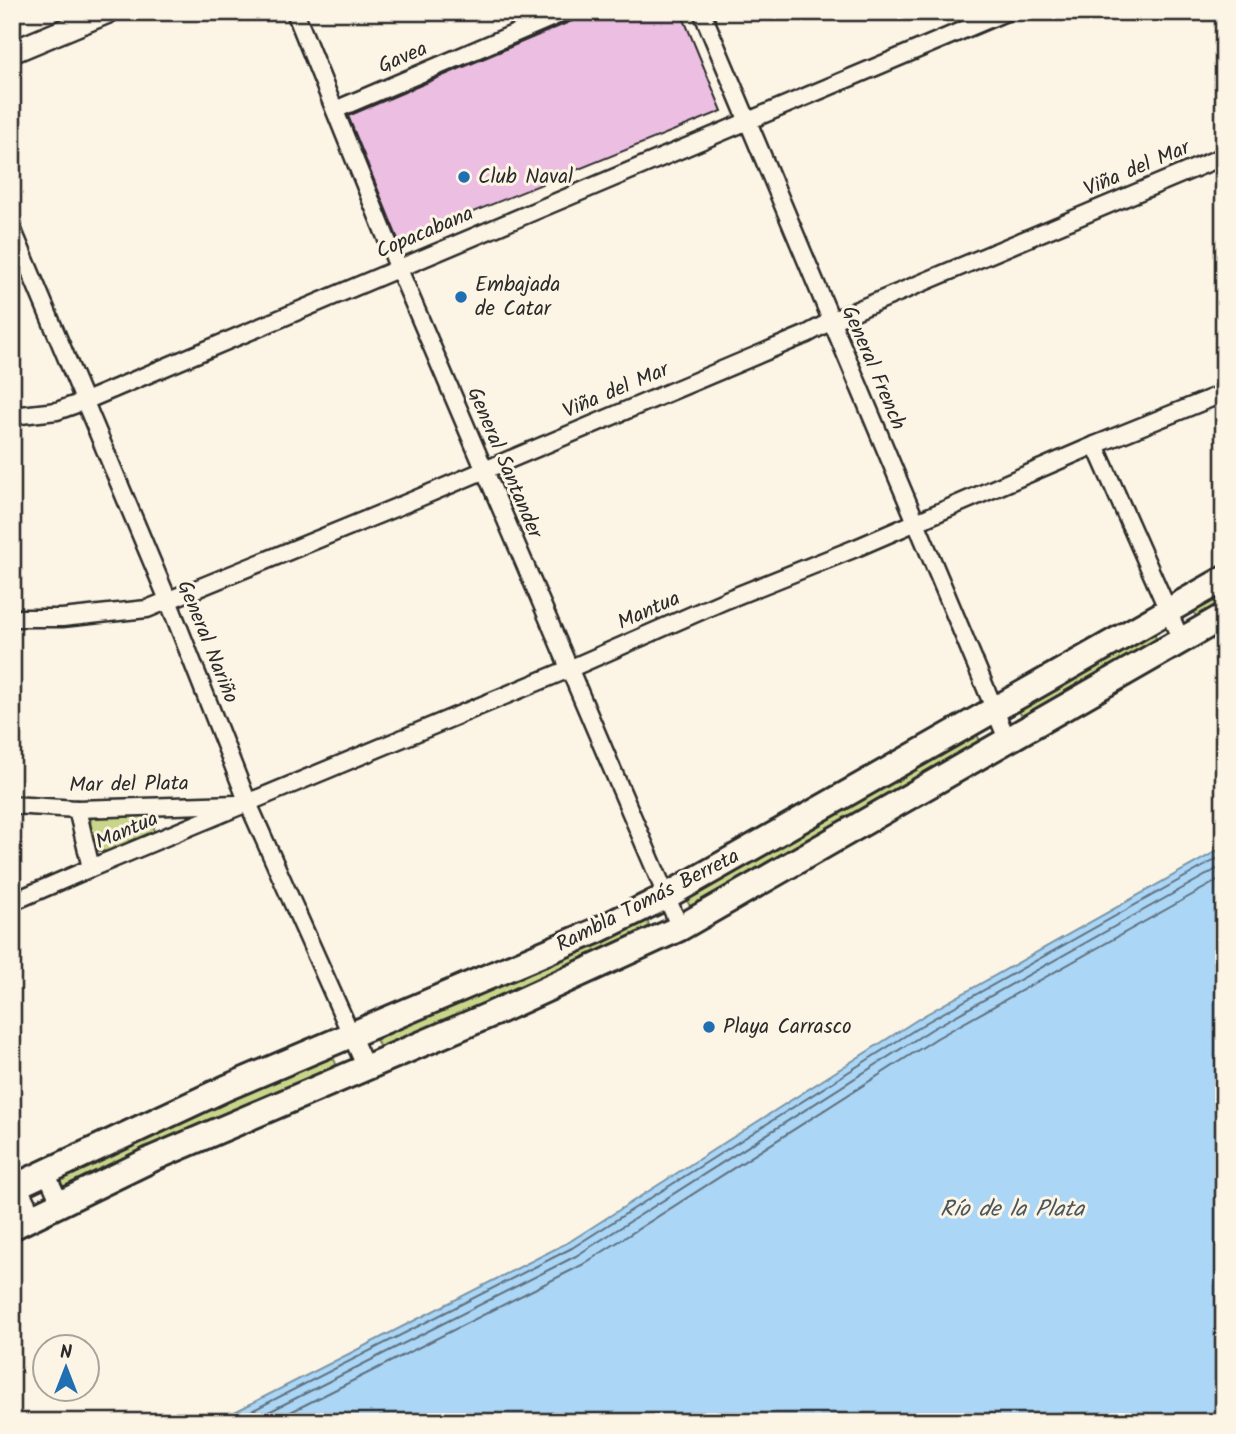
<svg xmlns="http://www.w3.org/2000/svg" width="1236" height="1434" font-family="Kalam,sans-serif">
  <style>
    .green { fill: #c9d589; stroke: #7a805a; stroke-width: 2 }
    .water { fill: #abd6f6; stroke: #7892a5; stroke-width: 2 }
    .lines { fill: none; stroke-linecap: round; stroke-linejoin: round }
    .shore { stroke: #5e6f7c; stroke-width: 2 }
    .building { fill: #ebbee2; stroke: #2b2b2b; stroke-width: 2 }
    .street-casing { stroke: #2b2b2b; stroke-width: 21 }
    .secondary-casing { stroke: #2b2b2b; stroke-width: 26 }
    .primary-casing { stroke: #2b2b2b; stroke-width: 30 }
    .street { stroke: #fcf5e5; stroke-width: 16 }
    .secondary { stroke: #fcf5e5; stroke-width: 21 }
    .primary { stroke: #fcf5e5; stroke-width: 24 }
    .poi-dot { fill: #1f6fb2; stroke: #fcf5e5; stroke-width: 2.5 }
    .labels { text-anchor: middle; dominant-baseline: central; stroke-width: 6; stroke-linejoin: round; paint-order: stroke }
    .street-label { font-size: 21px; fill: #2b2b2b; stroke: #fcf5e5 }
    .poi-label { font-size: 21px; fill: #2b2b2b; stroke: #fcf5e5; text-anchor: start }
    .water-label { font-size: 23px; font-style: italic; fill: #4b565e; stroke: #fcf5e5 }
  </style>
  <rect width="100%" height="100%" fill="#fcf5e5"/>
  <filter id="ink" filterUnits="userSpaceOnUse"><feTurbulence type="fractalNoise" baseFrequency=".0143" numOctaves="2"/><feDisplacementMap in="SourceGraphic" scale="14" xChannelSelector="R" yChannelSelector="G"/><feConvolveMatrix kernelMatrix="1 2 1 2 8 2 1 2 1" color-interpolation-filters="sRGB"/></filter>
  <g filter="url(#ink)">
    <g class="green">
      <path d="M1224,588V607L1200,619L1196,617L1193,610Z"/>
      <path d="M1150,632L1155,634L1156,643L1026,718L1022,717L1018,709Z"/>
      <path d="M973,734L977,735L981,742L696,907L690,906L687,901L690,894Z"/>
      <path d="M145,814L151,817L155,822L153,834L111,851H98C91,843 87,827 92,817L98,815Z"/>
      <path d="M643,918L648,921L649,929L498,998L385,1046H379L375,1037Z"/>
      <path d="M328,1057L334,1059L336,1064L335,1069L67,1186L62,1187L56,1182L60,1172Z"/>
    </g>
    <path class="water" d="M1224,847V1422H215L569,1242L923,1016Z"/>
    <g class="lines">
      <g class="shore">
        <path d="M230,1422L572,1248L927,1022L1224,855"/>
        <path d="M249,1422L576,1256L932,1029L1224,865"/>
        <path d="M271,1422L582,1265L937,1038L1224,877"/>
      </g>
    </g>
    <path class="building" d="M593,12H681L722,111L399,242L348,116Z"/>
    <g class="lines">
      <defs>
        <g id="street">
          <path d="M295,12L398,267L680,928"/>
          <path d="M702,12L1007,739"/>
          <path d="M335,110L565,12"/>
          <path d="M12,228L168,600L248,803L366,1068"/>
          <path d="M12,416L57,411L85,401L1006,12"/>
          <path d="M1095,445L1181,640"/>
          <path d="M12,618H62L147,609L409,502L807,334L831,321L1224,156"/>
          <path d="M12,805L77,809L237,804"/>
          <path d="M91,868L569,669L726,600L856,548L1095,445L1224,393"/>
          <path d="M12,902L91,868L77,809"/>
          <path d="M46,1172L60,1203"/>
          <path d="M18,1185L33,1216"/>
        </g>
        <path id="secondary" d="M12,52L108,12"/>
        <g id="primary">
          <path d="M12,1188L226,1088L596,931L665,897L1224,579"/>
          <path d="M12,1227L154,1158L492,1014L680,928L1224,616"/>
        </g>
      </defs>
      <use href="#street" class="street-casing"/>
      <use href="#secondary" class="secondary-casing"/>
      <use href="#primary" class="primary-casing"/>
      <use href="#street" class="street"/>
      <use href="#secondary" class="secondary"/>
      <use href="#primary" class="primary"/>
    </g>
  </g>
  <g class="poi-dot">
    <circle cx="464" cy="177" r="7"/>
    <circle cx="461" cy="297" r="7"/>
    <circle cx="709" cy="1027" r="7"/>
  </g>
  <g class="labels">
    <g class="street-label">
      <text transform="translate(403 58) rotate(-23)">Gavea</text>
      <text transform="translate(1137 169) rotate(-23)">Viña del Mar</text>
      <text transform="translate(425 233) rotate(-23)">Copacabana</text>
      <text transform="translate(873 368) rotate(67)">General French</text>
      <text transform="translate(616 391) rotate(-23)">Viña del Mar</text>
      <text transform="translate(504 463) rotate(67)">General Santander</text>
      <text transform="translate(649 611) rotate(-24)">Mantua</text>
      <text transform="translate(207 642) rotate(68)">General Nariño</text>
      <text transform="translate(129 785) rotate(-1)">Mar del Plata</text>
      <text transform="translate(127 831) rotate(-23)">Mantua</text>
      <text transform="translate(648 901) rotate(-27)">Rambla Tomás Berreta</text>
    </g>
    <g class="poi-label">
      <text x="478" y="177">Club Naval</text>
      <text x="475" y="285">Embajada<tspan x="475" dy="24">de Catar</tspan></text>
      <text x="723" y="1027">Playa Carrasco</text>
    </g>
    <g class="water-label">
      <text x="1012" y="1210">Río de la Plata</text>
    </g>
  </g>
  <rect width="1236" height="1434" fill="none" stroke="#fcf5e5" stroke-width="42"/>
  <rect x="21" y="21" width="1194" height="1392" fill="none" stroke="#2b2b2b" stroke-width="2.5" filter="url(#ink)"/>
  <g transform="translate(66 1368)"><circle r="33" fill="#fcf5e5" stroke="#a8a49b" stroke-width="2"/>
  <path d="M0-5L12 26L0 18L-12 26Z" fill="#1f6fb2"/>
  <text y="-10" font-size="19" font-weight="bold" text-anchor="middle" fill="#2b2b2b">N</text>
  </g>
</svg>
